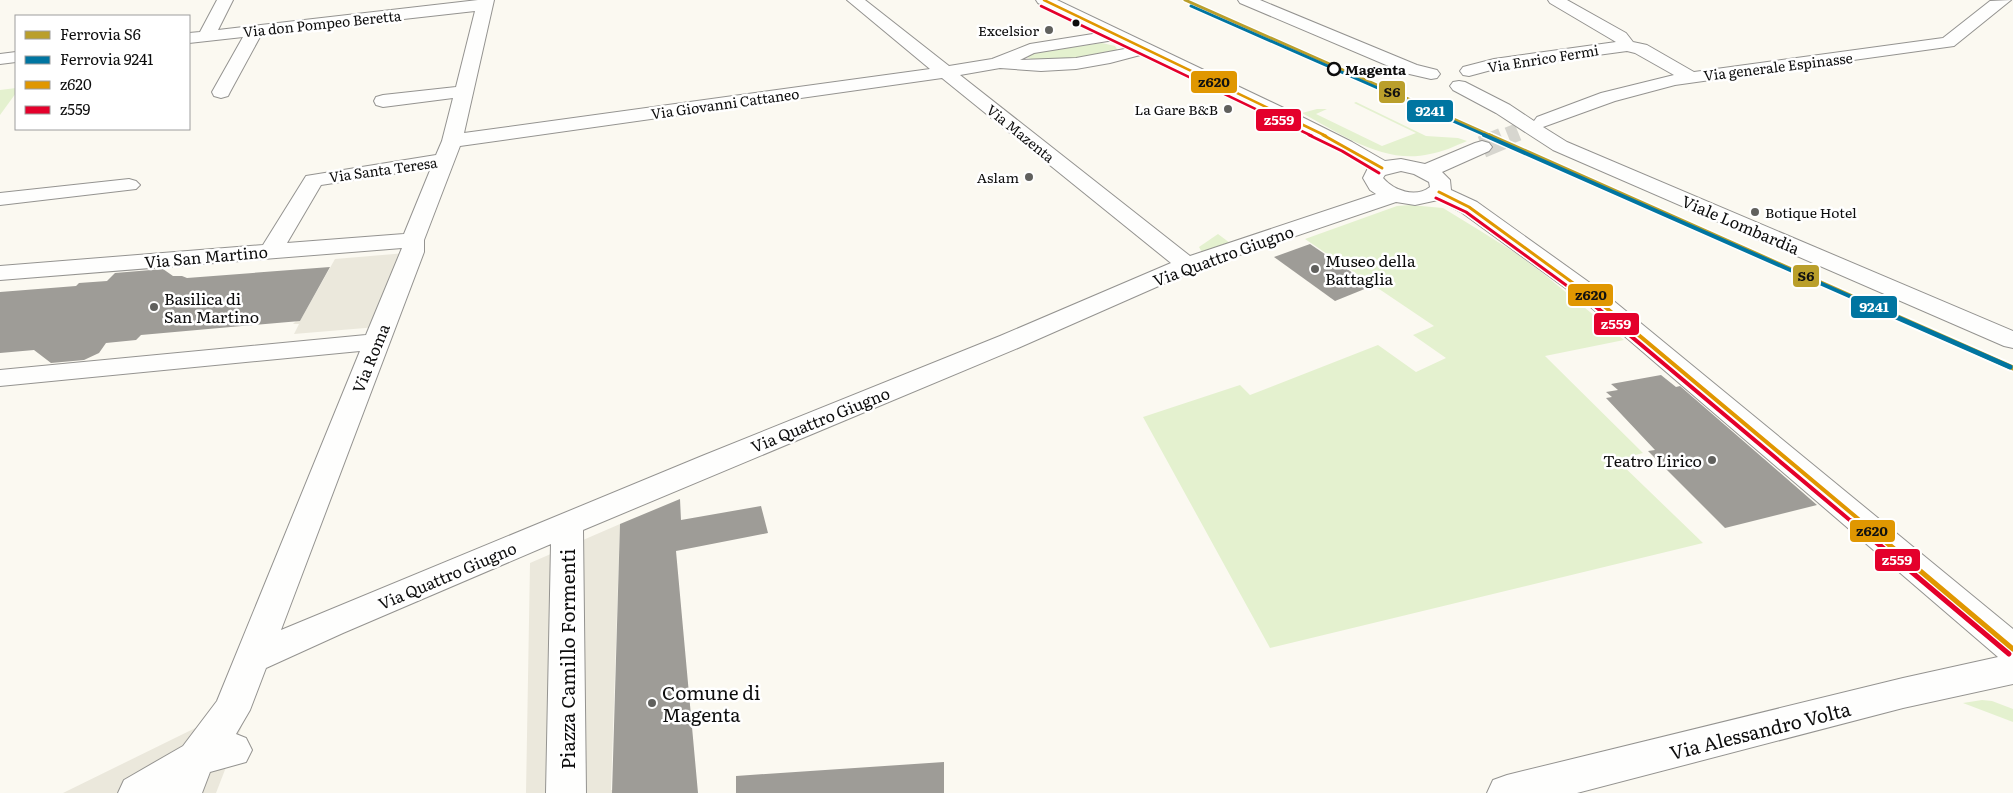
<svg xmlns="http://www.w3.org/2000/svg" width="2013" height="793" font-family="Literata,serif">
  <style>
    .green { fill: #e4f1cf }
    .plaza { fill: #ebe8dc }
    .building { fill: #9e9c97 }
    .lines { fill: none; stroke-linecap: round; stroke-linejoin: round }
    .minor-tunnel-far1 { stroke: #d7d6cf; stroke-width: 18; stroke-dasharray: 18 9; stroke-linecap: butt }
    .minor-tunnel { stroke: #d7d6cf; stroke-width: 22; stroke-dasharray: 22 11; stroke-linecap: butt }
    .minor-casing { stroke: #949390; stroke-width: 2 }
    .minor { fill: #fefefd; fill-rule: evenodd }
    .bus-1-far3-casing { stroke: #fff; stroke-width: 5 }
    .bus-1-far2-casing { stroke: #fff; stroke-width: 6 }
    .bus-1-far1-casing { stroke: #fff; stroke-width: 8 }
    .bus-1-casing { stroke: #fff; stroke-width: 9 }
    .bus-2-far3-casing { stroke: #fff; stroke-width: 5 }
    .bus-2-far2-casing { stroke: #fff; stroke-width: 6 }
    .bus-2-far1-casing { stroke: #fff; stroke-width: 8 }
    .bus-2-casing { stroke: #fff; stroke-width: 9 }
    .bus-1-far3 { stroke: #e09701; stroke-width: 2.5 }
    .bus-1-far2 { stroke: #e09701; stroke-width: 3 }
    .bus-1-far1 { stroke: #e09701; stroke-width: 4 }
    .bus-1 { stroke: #e09701; stroke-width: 5 }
    .bus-2-far3 { stroke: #e4002b; stroke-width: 2.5 }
    .bus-2-far2 { stroke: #e4002b; stroke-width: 3 }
    .bus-2-far1 { stroke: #e4002b; stroke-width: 4 }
    .bus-2 { stroke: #e4002b; stroke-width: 5 }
    .rail-1-far2-casing { stroke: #fff; stroke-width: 5.5 }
    .rail-1-far1-casing { stroke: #fff; stroke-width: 7 }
    .rail-1-casing { stroke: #fff; stroke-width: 9 }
    .rail-2-far2-casing { stroke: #fff; stroke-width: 5.5 }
    .rail-2-far1-casing { stroke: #fff; stroke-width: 7 }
    .rail-2-casing { stroke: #fff; stroke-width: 9 }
    .rail-1-far2 { stroke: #ba9f2b; stroke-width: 3 }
    .rail-1-far1 { stroke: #ba9f2b; stroke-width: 4 }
    .rail-1 { stroke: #ba9f2b; stroke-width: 5 }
    .rail-2-far2 { stroke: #0075a1; stroke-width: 3 }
    .rail-2-far1 { stroke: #0075a1; stroke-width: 4 }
    .rail-2 { stroke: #0075a1; stroke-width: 5 }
    .bus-dot { fill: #0d0d0d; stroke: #fff; stroke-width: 2 }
    .poi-dot { fill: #60605d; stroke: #fff; stroke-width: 2 }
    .stop-dot { fill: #fff; stroke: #0d0d0d; stroke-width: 2.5 }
    .labels { text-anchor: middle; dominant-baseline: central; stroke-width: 5; stroke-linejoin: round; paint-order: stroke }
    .far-street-label { font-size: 14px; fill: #0d0d0d; stroke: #fff }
    .far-poi-label { font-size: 14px; fill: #0d0d0d; stroke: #fff; text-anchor: end }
    .far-stop-label { font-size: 14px; font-weight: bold; fill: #0d0d0d; stroke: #fff; text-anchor: start }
    .street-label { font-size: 16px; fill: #0d0d0d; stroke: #fff }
    .poi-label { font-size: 16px; fill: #0d0d0d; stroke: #fff; text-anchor: start }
    .near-street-label { font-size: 19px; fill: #0d0d0d; stroke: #fff }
    .near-poi-label { font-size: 19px; fill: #0d0d0d; stroke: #fff; text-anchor: start }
    .line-badge { stroke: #fff; stroke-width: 2 }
    .badge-label { font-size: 14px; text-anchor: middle; font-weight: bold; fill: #fff }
    .pale-badge-label { font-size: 14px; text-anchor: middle; font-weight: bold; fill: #111 }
  </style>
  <rect width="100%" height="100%" fill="#fbf9f1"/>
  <g class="green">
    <path d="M1102,43L1115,46L1118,51L1045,64L1026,57L1032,53Z"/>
    <path d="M16,88V93L0,115V90Z"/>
    <path d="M1356,102L1426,136L1458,138L1467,141C1455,146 1443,152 1430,154C1384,165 1341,134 1302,113L1317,109H1327L1316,114L1382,146L1416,133L1354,103Z"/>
    <path d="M1410,205L1443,208L1479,230L1517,254L1545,275L1624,340L1545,356L1643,453L1617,460L1703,543L1270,648L1143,417L1240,385L1250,395L1378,345L1416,372L1446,358L1413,335L1434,326L1305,239L1397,206Z"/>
    <path d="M1218,234L1230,243L1203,254L1199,247Z"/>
    <path d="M1982,700L1992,701L2013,709V722L1963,703Z"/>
  </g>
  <g class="plaza">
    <path d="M406,253L377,327L294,334L299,324H293L296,321H300L335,259Z"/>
    <path d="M620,524L611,790H616V793H526L530,563Z"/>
    <path d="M252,700L216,793H63L232,710Z"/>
  </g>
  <g class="building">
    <path d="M1310,244L1372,286L1335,301L1274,257Z"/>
    <path d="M330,267L300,321L141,335L136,340L106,343L99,353L84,360L51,363L34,350L0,353V292L76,286L79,283L107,281L115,273L163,269L173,276H182L187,278Z"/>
    <path d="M1661,375L1676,387L1680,386L1817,505L1725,528L1648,451L1655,450L1606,398L1612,397L1606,392L1618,390L1611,384Z"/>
    <path d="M680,499L681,520L761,506L768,533L676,551L698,793H612L620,524Z"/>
    <path d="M944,762V793H736V776Z"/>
  </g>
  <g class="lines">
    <path class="minor-tunnel-far1" d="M1508,136L1518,132"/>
    <path class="minor-tunnel" d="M1482,147L1511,135"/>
    <defs>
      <g id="minor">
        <path d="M217,0H233L218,30L478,0H494L464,133L930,69L847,0H865L949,66L992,59L1030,44L1099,33L1038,3L1036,0H1057L1290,111L1352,142L1385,161L1401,159L1425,164L1475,143L1482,141L1489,143L1492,147L1489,151L1442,172L1450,180L1451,190L1477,202L1604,293L2013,629V684L1903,708L1577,793H1487L1493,780L1507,775L1903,678L1998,657L1586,303L1461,212L1438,200L1415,205L1396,202L1195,270L1018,348L583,530L586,793H546L551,544L343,633L266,668L250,710L236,734L246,738L252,750L246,762L210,772L202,793H118L124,780L183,746L217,701L360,351L0,386V370L366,335L402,248L0,280V266L263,245L306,176L436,155L442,141L453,98L383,107L376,105L374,101L376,97L383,95L456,87L475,11L261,35L230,92L228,96L221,98L214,96L212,92L243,37L189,43V33L200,32ZM1114,40L1130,48L1076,58L1020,60L1034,53ZM1144,54L1338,150L1368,168L1363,178L1370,190L1376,194L1190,256L960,75L1000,68L1041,71L1076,69L1110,63ZM942,78L1171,263L1000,336L702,456L281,630L424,252V240L460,146ZM431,168L404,234L287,243L321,185ZM1401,171L1414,174L1429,182L1430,187C1416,198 1394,191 1383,178L1385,175Z"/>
        <path d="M1238,0H1260L1417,65L1437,70L1440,74L1437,78L1431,79L1405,73L1240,3Z"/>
        <path d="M1548,0H1567L1626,33L1633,42L1647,45L1694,72L1943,38L1990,1L2011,0L1954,46L1675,85L1615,101L1543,127L1567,142L2013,331V348L2004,346L1553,150L1496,113L1453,90L1450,86L1453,82L1459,81L1465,82L1510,105L1534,121L1537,117L1601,93L1674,75L1635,53L1627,51L1495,69L1469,76L1463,75L1460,71L1463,67L1494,59L1616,42L1550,3Z"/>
        <path d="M16,52V62L0,64V54Z"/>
        <path d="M129,179L136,181L140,185L136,189L0,205V193Z"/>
      </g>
    </defs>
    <use href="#minor" class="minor-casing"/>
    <use href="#minor" class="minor"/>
    <defs>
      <path id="bus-1-far3" d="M1044,0L1326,136"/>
      <g id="bus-1-far2">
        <path d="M1323,135L1382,168"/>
        <path d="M1439,192L1469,207L1606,307"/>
      </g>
      <path id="bus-1-far1" d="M1604,306L1862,522"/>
      <path id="bus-1" d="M1861,521L2013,649"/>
      <path id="bus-2-far3" d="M1041,6L1312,136"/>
      <g id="bus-2-far2">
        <path d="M1309,135L1342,151L1379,173"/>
        <path d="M1436,198L1466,212L1596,307"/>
      </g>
      <path id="bus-2-far1" d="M1595,306L1852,522"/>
      <path id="bus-2" d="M1851,521L2009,654"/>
    </defs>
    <use href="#bus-1-far3" class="bus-1-far3-casing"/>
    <use href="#bus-1-far2" class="bus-1-far2-casing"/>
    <use href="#bus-1-far1" class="bus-1-far1-casing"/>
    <use href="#bus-1" class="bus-1-casing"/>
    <use href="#bus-2-far3" class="bus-2-far3-casing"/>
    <use href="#bus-2-far2" class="bus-2-far2-casing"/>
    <use href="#bus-2-far1" class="bus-2-far1-casing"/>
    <use href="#bus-2" class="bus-2-casing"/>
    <use href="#bus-1-far3" class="bus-1-far3"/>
    <use href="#bus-1-far2" class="bus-1-far2"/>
    <use href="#bus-1-far1" class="bus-1-far1"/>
    <use href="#bus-1" class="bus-1"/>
    <use href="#bus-2-far3" class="bus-2-far3"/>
    <use href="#bus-2-far2" class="bus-2-far2"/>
    <use href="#bus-2-far1" class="bus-2-far1"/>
    <use href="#bus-2" class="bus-2"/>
    <defs>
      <path id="rail-1-far2" d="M1185,0L1492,136"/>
      <path id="rail-1-far1" d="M1489,135L1876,307"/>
      <path id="rail-1" d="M1873,306L2013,368"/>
      <path id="rail-2-far2" d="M1191,6L1487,136"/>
      <path id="rail-2-far1" d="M1484,135L1874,307"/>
      <path id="rail-2" d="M1871,306L2010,367"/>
    </defs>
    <use href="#rail-1-far2" class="rail-1-far2-casing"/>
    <use href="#rail-1-far1" class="rail-1-far1-casing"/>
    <use href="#rail-1" class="rail-1-casing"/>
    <use href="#rail-2-far2" class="rail-2-far2-casing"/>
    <use href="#rail-2-far1" class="rail-2-far1-casing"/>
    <use href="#rail-2" class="rail-2-casing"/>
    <use href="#rail-1-far2" class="rail-1-far2"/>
    <use href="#rail-1-far1" class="rail-1-far1"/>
    <use href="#rail-1" class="rail-1"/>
    <use href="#rail-2-far2" class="rail-2-far2"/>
    <use href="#rail-2-far1" class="rail-2-far1"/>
    <use href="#rail-2" class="rail-2"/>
  </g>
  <circle class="bus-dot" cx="1076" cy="23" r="4.5"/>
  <g class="poi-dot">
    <circle cx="1049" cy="30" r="5"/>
    <circle cx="1228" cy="109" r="5"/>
    <circle cx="1029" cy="177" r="5"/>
    <circle cx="1755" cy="212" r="5"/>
    <circle cx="1315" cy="269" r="5"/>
    <circle cx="154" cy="307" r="5"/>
    <circle cx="1712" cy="460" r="5"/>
    <circle cx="652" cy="703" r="5"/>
  </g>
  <circle class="stop-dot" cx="1334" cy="69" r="6"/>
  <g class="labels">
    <g class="far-street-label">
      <text transform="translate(322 23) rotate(-6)">Via don Pompeo Beretta</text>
      <text transform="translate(1543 58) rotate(-9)">Via Enrico Fermi</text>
      <text transform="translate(1778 66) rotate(-7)">Via generale Espinasse</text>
      <text transform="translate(725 103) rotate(-8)">Via Giovanni Cattaneo</text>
      <text transform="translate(1021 133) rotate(39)">Via Mazenta</text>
      <text transform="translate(383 169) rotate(-8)">Via Santa Teresa</text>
    </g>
    <g class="far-poi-label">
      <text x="1039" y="30">Excelsior</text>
      <text x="1218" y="109">La Gare B&amp;B</text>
      <text x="1019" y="177">Aslam</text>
      <text x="1765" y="212" text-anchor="start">Botique Hotel</text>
    </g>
    <g class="far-stop-label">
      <text x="1345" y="69">Magenta</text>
    </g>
    <g class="street-label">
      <text transform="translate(1741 224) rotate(23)">Viale Lombardia</text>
      <text transform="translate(1223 255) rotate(-20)">Via Quattro Giugno</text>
      <text transform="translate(206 256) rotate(-5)">Via San Martino</text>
      <text transform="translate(370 358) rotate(-68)">Via Roma</text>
      <text transform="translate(820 419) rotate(-22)">Via Quattro Giugno</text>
      <text transform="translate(447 575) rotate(-23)">Via Quattro Giugno</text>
    </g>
    <g class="poi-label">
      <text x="1325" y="260">Museo della<tspan x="1325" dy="18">Battaglia</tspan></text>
      <text x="164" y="298">Basilica di<tspan x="164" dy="18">San Martino</tspan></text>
      <text x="1702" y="460" text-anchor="end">Teatro Lirico</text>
    </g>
    <g class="near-street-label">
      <text transform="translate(567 659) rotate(-90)">Piazza Camillo Formenti</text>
      <text transform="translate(1760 730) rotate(-14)">Via Alessandro Volta</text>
    </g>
    <g class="near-poi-label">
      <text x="662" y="692">Comune di<tspan x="662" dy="22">Magenta</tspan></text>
    </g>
  </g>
  <g class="line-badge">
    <rect x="1190" y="70" width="48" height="24" rx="5" fill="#e09701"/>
    <rect x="1378" y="80" width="28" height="24" rx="5" fill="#ba9f2b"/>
    <rect x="1406" y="99" width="48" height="24" rx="5" fill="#0075a1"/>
    <rect x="1255" y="108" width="47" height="24" rx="5" fill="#e4002b"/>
    <rect x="1792" y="264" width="28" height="24" rx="5" fill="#ba9f2b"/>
    <rect x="1567" y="283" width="47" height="24" rx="5" fill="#e09701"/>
    <rect x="1850" y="295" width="48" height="24" rx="5" fill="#0075a1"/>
    <rect x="1593" y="312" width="47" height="24" rx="5" fill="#e4002b"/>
    <rect x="1849" y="519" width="47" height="24" rx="5" fill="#e09701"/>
    <rect x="1874" y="548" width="47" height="24" rx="5" fill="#e4002b"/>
  </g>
  <g class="badge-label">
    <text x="1430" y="116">9241</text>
    <text x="1279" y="125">z559</text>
    <text x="1874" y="312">9241</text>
    <text x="1616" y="329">z559</text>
    <text x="1897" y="565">z559</text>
  </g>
  <g class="pale-badge-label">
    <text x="1214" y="87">z620</text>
    <text x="1392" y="97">S6</text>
    <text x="1806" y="281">S6</text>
    <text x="1591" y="300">z620</text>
    <text x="1872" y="536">z620</text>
  </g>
  <rect x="15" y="15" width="175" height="115" fill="#ffffff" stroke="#9e9e9e"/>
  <rect x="25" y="31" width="25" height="8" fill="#ba9f2b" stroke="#9e9e9e"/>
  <text x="60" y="40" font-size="15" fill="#0d0d0d">Ferrovia S6</text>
  <rect x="25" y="56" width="25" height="8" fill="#0075a1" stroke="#9e9e9e"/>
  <text x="60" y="65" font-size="15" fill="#0d0d0d">Ferrovia 9241</text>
  <rect x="25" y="81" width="25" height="8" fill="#e09701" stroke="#9e9e9e"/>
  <text x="60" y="90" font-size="15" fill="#0d0d0d">z620</text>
  <rect x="25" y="106" width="25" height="8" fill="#e4002b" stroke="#9e9e9e"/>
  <text x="60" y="115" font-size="15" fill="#0d0d0d">z559</text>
</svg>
